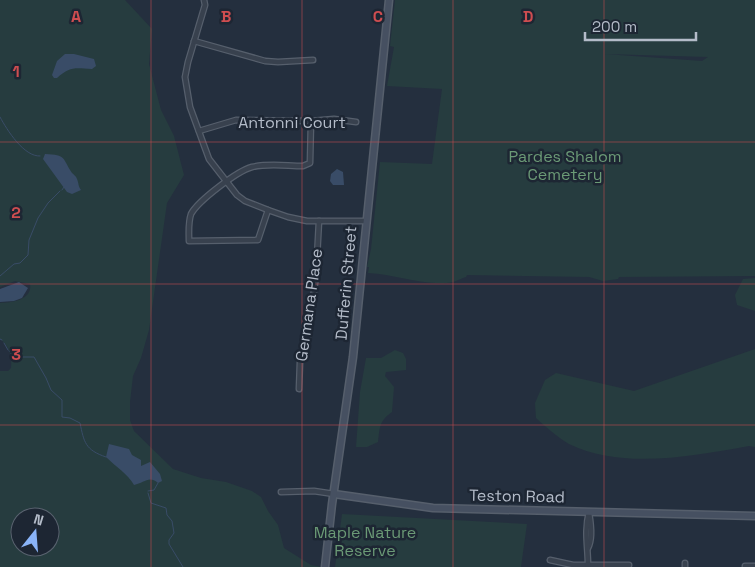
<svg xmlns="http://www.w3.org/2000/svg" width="755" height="567" font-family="'Space Grotesk',sans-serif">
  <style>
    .green { fill: #263c3f; fill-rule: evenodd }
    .water { fill: #394c67 }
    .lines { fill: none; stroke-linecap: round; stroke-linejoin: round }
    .stream { stroke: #394c67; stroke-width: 1 }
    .street-casing { stroke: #565f6c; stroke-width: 7 }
    .secondary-casing { stroke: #565f6c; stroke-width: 9 }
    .street { stroke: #38414e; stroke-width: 4.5 }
    .secondary { stroke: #465061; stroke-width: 6 }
    .grid { fill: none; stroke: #ce4d50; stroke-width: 1; stroke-opacity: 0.55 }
    .labels { text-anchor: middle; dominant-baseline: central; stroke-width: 5; stroke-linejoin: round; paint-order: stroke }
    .street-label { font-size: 16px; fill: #b4bcc9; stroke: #1d2633 }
    .park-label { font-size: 16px; fill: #6b9a76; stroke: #1d2633 }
    .grid-label { font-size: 16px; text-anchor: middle; font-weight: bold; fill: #ce4d50; stroke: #1d2633; stroke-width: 5; stroke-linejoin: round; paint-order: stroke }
  </style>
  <rect width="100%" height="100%" fill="#242f3e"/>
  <g class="green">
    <path d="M0,0H125L152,29L149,64L161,110L174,136L184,175L167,203L149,330L141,358L133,376L130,402V420L134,431L173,469L201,478L226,482L252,491L261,497L268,511L278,525L284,548L311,565L322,567H0V371H8L11,368C12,357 10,347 0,339V303C11,303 33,300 30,284L15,281L0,287ZM20,517H50V547H20Z"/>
    <path d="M395,0H755V276L619,277L618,279L603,281L589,277L467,275L466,277C460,279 453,283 447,283C421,285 394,274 368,273L369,267H367L371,249L380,162L432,164L442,89L387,86L394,47L390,46ZM605,54L708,57L702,61Z"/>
    <path d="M755,278V311L737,305L735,295L743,279Z"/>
    <path d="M755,349V447L749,446C693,456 622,470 569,444C557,437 546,427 536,418L535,403L545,380L556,373L634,391Z"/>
    <path d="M395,350L403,353L406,359V370L386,372L385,376L394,387L392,412C379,421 380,427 378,442L367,447H356L360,392L366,358H381Z"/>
    <path d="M342,514L527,524L521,567H335Z"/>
  </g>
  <g class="water">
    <path d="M65,54H74L94,59L96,66L92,69C75,68 70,66 57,78H54L52,75L57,61Z"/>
    <path d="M45,154C67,155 62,158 72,173C74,175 76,176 77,179C79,184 78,186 81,190L72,194L67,192L43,159Z"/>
    <path d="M337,169L343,172L344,185H333L330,181L331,174Z"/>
    <path d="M19,282L28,288L22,298L14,301L0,302V289Z"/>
    <path d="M109,444L129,449L132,455L141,460V466L150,462L160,474L162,481L158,483C149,475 144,483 134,485C128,474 115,466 106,457Z"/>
  </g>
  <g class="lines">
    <g class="stream">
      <path d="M0,117C7,130 24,157 40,156"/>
      <path d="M62,190L64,187"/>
      <path d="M0,276L14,264L20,263L28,255L29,240L38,218L48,203L60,191"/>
      <path d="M0,339L2,340"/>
      <path d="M4,343L8,350"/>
      <path d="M9,351L22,357H34L46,378L51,390L62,400V417L70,418L80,423C84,442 85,450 106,457"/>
      <path d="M148,491L154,490L158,483"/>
      <path d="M148,493L151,503L166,508L167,515L172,521L174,533L169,540V544L183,567"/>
    </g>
    <defs>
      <g id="street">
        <path d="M204,0L205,5L188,62L185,77L190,107L209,159L237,195L245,201L268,210L288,217L307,221H366"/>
        <path d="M194,41L265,61L278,62L313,60"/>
        <path d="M199,131L236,120L311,121L334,119L356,122"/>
        <path d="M268,210L258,240L189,241C189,232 188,223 191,214C198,201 237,171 252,167C268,163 287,166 303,166L310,163L311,121"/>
        <path d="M299,389L300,362L308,336L316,276L319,221"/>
        <path d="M281,492L314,491L334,494"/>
        <path d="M588,548C593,539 591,524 589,513"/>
        <path d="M550,560L573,565H629"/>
        <path d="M588,566C588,547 584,531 589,512"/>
        <path d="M745,566H755"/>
        <path d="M685,567V563"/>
      </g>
      <g id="secondary">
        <path d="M334,494L433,508L755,516"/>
        <path d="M325,567L332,504L353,357L389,0"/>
      </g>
    </defs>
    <use href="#street" class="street-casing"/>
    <use href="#secondary" class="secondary-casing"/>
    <use href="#street" class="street"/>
    <use href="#secondary" class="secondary"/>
  </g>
  <path class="grid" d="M151,0V567M302,0V567M453,0V567M604,0V567M0,142H755M0,284H755M0,425H755"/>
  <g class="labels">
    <g class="street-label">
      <text x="292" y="122">Antonni Court</text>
      <text transform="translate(346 283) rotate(-85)">Dufferin Street</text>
      <text transform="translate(309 305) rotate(-82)">Germana Place</text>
      <text transform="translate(517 496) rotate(1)">Teston Road</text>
    </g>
    <g class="park-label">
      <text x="565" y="156">Pardes Shalom<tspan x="565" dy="18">Cemetery</tspan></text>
      <text x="365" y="532">Maple Nature<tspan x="365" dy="18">Reserve</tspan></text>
    </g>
  </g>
  <g class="grid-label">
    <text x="76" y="22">A</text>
    <text x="226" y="22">B</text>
    <text x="378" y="22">C</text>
    <text x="528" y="22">D</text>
    <text x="16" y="77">1</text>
    <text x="16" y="218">2</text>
    <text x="16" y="360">3</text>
  </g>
  <g transform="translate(35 532) rotate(17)"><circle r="24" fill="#1d2633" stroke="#59626f"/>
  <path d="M0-4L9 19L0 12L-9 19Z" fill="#8ab4f8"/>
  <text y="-8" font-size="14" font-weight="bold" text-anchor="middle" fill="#b4bcc9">N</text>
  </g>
  <path d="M585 32v8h111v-8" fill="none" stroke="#b4bcc9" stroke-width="2.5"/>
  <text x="592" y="32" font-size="15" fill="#b4bcc9" stroke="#1d2633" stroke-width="4" paint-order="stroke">200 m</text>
</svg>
